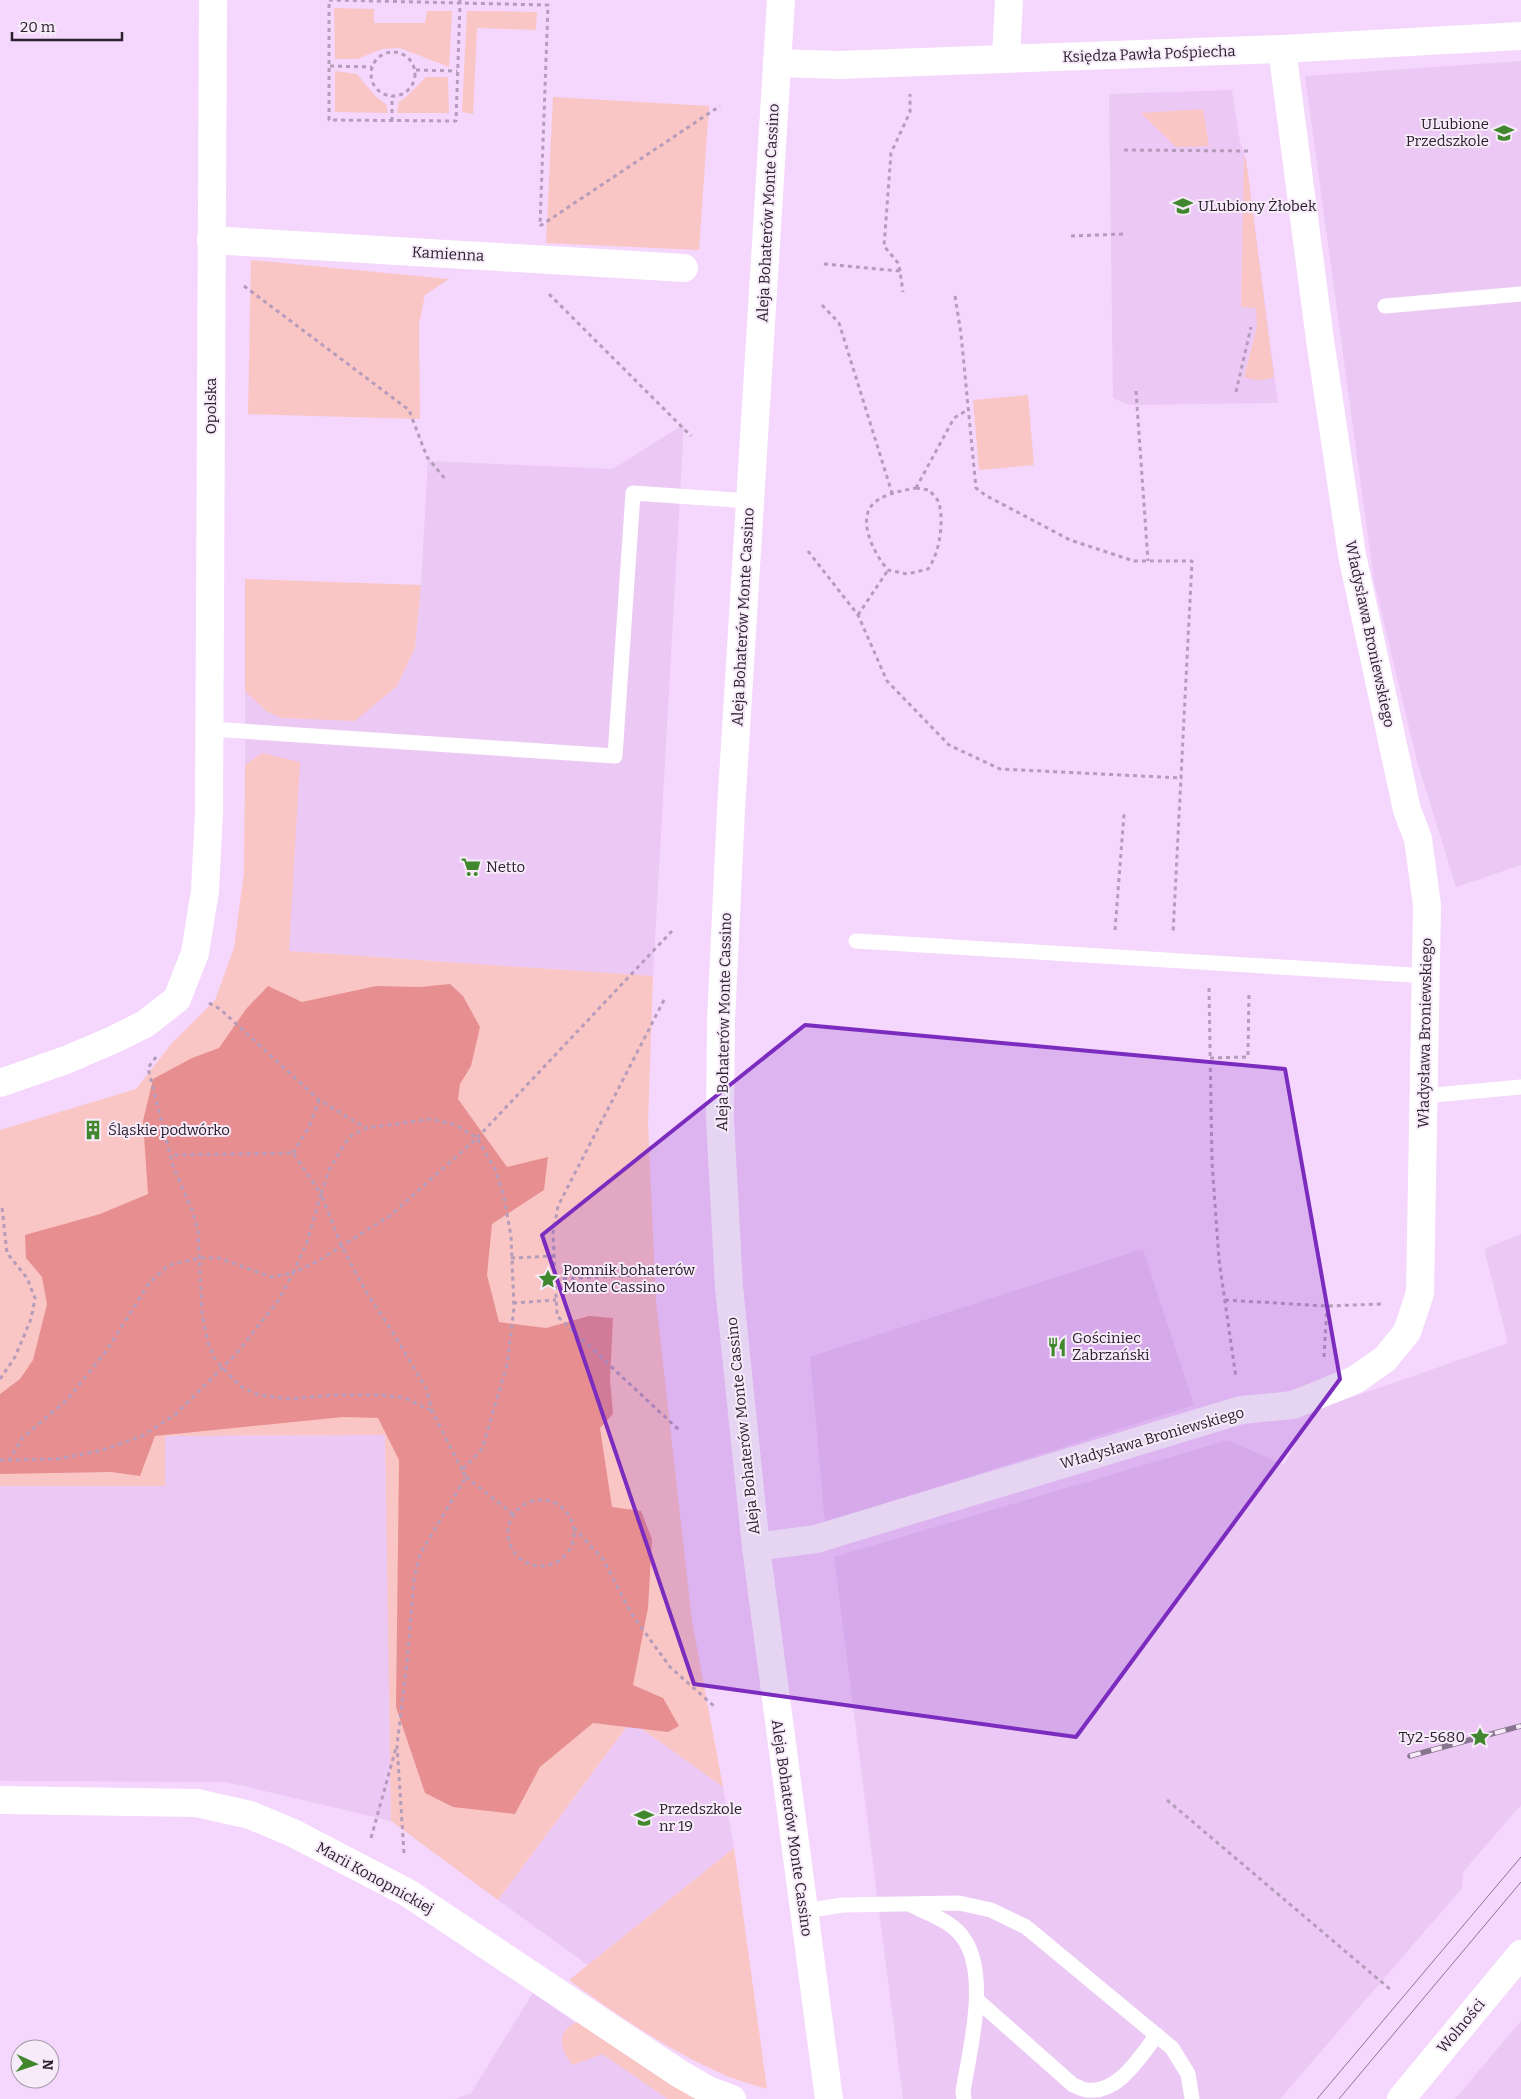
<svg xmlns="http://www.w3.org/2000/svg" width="1521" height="2099" font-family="Bitter,serif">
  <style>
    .built { fill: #ecc9f5 }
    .green { fill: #fac6c5 }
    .forest { fill: #e78f90 }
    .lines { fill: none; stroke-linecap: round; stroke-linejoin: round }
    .path { stroke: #b59cbb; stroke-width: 3; stroke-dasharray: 4 4; stroke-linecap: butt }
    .service { stroke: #fff; stroke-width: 15 }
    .minor { stroke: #fff; stroke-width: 28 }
    .tertiary { stroke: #fff; stroke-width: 28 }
    .tram { stroke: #89758f; stroke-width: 1 }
    .rail-casing { stroke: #89758f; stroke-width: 5.5 }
    .rail { stroke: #f7ebfa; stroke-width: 4; stroke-dasharray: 11; stroke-linecap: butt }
    .marked { fill: #7b2cbf; fill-opacity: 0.2; stroke: #7b2cbf; stroke-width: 4; stroke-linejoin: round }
    .labels { text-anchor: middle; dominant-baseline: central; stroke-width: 4; stroke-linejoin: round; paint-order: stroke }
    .street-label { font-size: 15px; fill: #2b202e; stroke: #f7ebfa }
    .poi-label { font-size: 15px; fill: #2b202e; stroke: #f7ebfa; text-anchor: start }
  </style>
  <rect width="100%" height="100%" fill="#f5d6fd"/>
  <g class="built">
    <path d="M1521,61V865L1456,887L1417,761L1374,581L1305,76Z"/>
    <path d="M1232,90L1240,142L1246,159L1278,403L1128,405L1113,398L1109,94Z"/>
    <path d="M684,424L653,976L289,951L262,753L245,765V691L266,711L397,686L415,648L421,585L428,461L613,469Z"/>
    <path d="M1521,1234V1805L1463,1872L1462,1888L1280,2099H903L834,1557L1228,1440L1284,1465L1312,1411L1508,1343L1484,1249Z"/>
    <path d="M1143,1249L1194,1405L825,1523L810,1357Z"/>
    <path d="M386,1435L391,1821L226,1782L0,1781V1486H165V1436Z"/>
    <path d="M632,1720L723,1787L734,1848L588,1965L498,1900Z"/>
    <path d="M533,1993L684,2099H455L471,2093Z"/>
    <path d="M1521,2021V2099H1455Z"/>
  </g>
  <g class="green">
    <path d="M334,8L374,9V23H425L427,11H452L449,67L400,48L382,49L357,59H335Z"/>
    <path d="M467,11L537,12L536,30L477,28L473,114L462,112Z"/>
    <path d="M335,71L357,74L375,96L386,104L388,113L335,112Z"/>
    <path d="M426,77H448L449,113H397L399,102L406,97Z"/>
    <path d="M553,97L709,106L699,250L546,243Z"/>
    <path d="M1203,109L1209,146L1176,147L1141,113Z"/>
    <path d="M1244,156L1246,159L1274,377C1263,381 1256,381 1244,377L1257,327L1256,308L1241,307Z"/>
    <path d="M251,260L449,279L425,295L419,324L420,419L248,414Z"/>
    <path d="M1028,395L1034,465L979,470L973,400Z"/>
    <path d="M245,579L421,585L415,648L397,686L355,721L282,718L266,711L245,691Z"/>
    <path d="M262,753L300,762L289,951L653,976L648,1123L656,1301L692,1621L723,1787L631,1721L498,1900L391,1821L385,1435L165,1436V1486H0V1130L136,1089L172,1043L215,1000L234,948L244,872L245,765Z"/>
    <path d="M734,1848L767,2089C751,2084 735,2080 720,2073C665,2048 617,2015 569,1980Z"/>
    <path d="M585,2020L604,2031L664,2080L698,2099H668L602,2054L573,2065C556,2045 557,2026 585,2020Z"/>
  </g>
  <path class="forest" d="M450,984L463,996L480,1027L471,1066L460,1084L458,1099L507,1167L548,1157L544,1190L492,1224L487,1275L499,1322L546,1328L589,1316L613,1318L610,1379L613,1414L600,1428L612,1507L641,1511L652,1539L648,1608L633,1685L663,1698L679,1726L668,1732L593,1723L540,1767L515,1814L453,1807L425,1793L396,1707L399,1460L378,1418L343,1417L155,1436L140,1476L111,1472L0,1474V1394L20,1379L33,1360L47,1304L42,1277L26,1258L25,1235L100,1214L148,1194L143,1121L153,1079L192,1058L219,1048L246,1009L268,986L302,1002L376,986L420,987Z"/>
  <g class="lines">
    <g class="path">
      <path d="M460,0V4L456,121L329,120V0L548,5L540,226"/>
      <circle cx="393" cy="74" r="22"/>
      <path d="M330,66L372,67"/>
      <path d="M416,70L457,71"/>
      <path d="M392,121V96"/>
      <path d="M1124,150L1250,151"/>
      <path d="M540,226L720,106"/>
      <path d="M1071,236L1124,234"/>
      <path d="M824,264L900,271L903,292"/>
      <path d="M900,271L898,263L884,246L891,153L910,112V94"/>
      <path d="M244,286L409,410L427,457L446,480"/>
      <path d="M549,294L691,436"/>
      <path d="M955,296L961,334L976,488L985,495L1070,540L1134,561H1192L1173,934"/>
      <path d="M822,305L839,323L892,493"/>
      <path d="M1136,391L1148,561"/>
      <path d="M1236,392L1251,327"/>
      <path d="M916,488L929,490C932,494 937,498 939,503C944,522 940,552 928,569L907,574L888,570C875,555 855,519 875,502C887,493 901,491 916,488Z"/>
      <path d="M916,488L954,418L969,409"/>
      <path d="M808,551L858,615L887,681L949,745L1000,769L1182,778"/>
      <path d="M858,615L888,570"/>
      <path d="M1115,930L1124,814"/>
      <path d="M1209,988L1212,1162L1219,1260L1236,1378"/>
      <path d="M664,1000L558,1206L553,1233L557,1316L679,1430"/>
      <path d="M209,1003L220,1009L319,1100L366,1128"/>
      <path d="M156,1057L148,1068L173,1166L192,1210L198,1230L202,1313L208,1343L216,1361L240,1386L259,1395L290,1399L332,1395H382L405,1398L432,1411"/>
      <path d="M1210,1058L1248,1057L1249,991"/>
      <path d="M293,1153L309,1127L319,1100"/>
      <path d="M511,1258L554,1256"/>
      <path d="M555,1279L664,1274"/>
      <path d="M1225,1300L1327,1306L1382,1304"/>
      <path d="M513,1303L556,1300"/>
      <path d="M1324,1357L1327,1306"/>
      <path d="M0,1379L15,1357L31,1319L35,1298L27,1278L7,1253L2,1207"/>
      <path d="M0,1460L58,1459L103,1450L144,1435L176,1414L236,1354L278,1301L293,1273L318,1261L391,1215L477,1138L672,931"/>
      <path d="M9,1461L22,1438L67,1400L107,1350L149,1283L169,1265L200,1258H219L271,1277L293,1273L307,1242L321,1194L293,1153L171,1155"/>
      <path d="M466,1477L513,1514"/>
      <circle cx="541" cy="1533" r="33"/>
      <path d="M574,1528L603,1559L631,1613L670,1667L715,1707"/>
      <path d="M1167,1800L1391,1990"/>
      <path d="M371,1838L396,1748"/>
      <path d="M404,1853L397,1745L407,1662L414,1580L420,1554L466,1477L462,1470L482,1449L507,1365L514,1308L511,1236L504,1197L495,1169L477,1138L456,1125L431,1119L366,1128L349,1137L330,1168L321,1194L341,1245L365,1290L395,1336L427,1390L432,1411L462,1470"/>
    </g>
    <g class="service">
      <path d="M1385,306L1521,294"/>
      <path d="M210,729L615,756L633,493L750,501"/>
      <path d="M856,941L1427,976"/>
      <path d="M1424,1096L1521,1087"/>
      <path d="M913,1906C930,1914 953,1922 964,1939C989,1976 970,2049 963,2091L964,2099"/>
      <path d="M804,1911L842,1905L959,1903L991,1910L1026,1927L1172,2048L1188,2074L1192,2099"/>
      <path d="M977,2000L1073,2085C1077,2086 1083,2090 1087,2090C1119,2094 1140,2056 1157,2035"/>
    </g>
    <g class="minor">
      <path d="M1006,58L1009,0"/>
      <path d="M777,63L838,65L1282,49L1521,36"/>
      <path d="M211,240L684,268"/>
      <path d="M0,1083L66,1060L115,1039L145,1024L177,999L195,953L205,891L209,813L213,0"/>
      <path d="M756,1547L816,1539L1241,1410L1293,1405L1355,1380L1385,1359L1407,1332L1420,1293L1427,905L1418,839L1407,810L1352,555L1320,340L1282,49"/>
      <path d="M0,1800L197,1803L250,1815L293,1833L408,1893L680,2074L708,2090L732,2099"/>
    </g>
    <g class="tertiary">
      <path d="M781,0L731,810L721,1021L720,1119L729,1287L756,1547L829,2099"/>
      <path d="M1401,2099L1521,1954"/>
    </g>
    <g class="tram">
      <path d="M1317,2099L1521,1857"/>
      <path d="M1339,2099L1521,1882"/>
    </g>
    <defs>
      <path id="rail" d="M1410,1756L1521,1726"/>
    </defs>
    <use href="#rail" class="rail-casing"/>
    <use href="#rail" class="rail"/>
  </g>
  <path class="marked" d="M805,1025L1285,1069L1340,1379L1076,1737L694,1684L542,1235Z"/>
  <defs>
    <symbol id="school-bare" viewBox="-9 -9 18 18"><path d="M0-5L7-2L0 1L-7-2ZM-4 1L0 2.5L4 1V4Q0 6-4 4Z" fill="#41872d" stroke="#f7ebfa" stroke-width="2.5" paint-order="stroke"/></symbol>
    <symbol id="supermarket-bare" viewBox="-9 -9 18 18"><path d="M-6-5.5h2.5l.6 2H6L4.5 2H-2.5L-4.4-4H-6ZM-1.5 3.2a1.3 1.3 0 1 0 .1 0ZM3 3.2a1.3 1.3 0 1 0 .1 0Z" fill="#41872d" stroke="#f7ebfa" stroke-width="2.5" paint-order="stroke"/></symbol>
    <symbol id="building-bare" viewBox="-9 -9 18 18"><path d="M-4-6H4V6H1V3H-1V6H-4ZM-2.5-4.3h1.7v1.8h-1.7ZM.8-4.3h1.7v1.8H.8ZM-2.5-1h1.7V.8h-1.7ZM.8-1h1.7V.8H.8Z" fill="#41872d" stroke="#f7ebfa" stroke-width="2.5" paint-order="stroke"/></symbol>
    <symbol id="sight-bare" viewBox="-9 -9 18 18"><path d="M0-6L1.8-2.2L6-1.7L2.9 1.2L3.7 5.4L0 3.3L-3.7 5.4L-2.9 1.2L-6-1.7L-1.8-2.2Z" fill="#41872d" stroke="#f7ebfa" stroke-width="2.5" paint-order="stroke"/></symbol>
    <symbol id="restaurant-bare" viewBox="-9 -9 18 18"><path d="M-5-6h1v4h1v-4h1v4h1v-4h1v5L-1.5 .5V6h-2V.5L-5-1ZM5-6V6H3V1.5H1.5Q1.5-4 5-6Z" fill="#41872d" stroke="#f7ebfa" stroke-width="2.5" paint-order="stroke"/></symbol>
  </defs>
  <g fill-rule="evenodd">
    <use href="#school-bare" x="1490" y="119" width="28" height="28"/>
    <use href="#school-bare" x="1169" y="192" width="28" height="28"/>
    <use href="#supermarket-bare" x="457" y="853" width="28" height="28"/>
    <use href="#building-bare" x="79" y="1116" width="28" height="28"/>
    <use href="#sight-bare" x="534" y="1265" width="28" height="28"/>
    <use href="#restaurant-bare" x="1043" y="1333" width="28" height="28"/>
    <use href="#sight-bare" x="1466" y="1723" width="28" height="28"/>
    <use href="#school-bare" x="630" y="1804" width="28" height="28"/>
  </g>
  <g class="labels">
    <g class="street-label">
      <text transform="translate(1149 54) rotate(-2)">Księdza Pawła Pośpiecha</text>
      <text transform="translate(768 213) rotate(-87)">Aleja Bohaterów Monte Cassino</text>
      <text transform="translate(448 254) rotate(3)">Kamienna</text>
      <text transform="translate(211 406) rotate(-90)">Opolska</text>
      <text transform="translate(743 617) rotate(-87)">Aleja Bohaterów Monte Cassino</text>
      <text transform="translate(1370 634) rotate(78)">Władysława Broniewskiego</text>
      <text transform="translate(724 1022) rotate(-89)">Aleja Bohaterów Monte Cassino</text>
      <text transform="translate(1425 1033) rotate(-89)">Władysława Broniewskiego</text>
      <text transform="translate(743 1426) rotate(-96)">Aleja Bohaterów Monte Cassino</text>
      <text transform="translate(1152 1438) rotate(-16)">Władysława Broniewskiego</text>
      <text transform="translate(792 1828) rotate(82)">Aleja Bohaterów Monte Cassino</text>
      <text transform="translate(375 1878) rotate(29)">Marii Konopnickiej</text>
      <text transform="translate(1461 2026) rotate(-50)">Wolności</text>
    </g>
    <g class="poi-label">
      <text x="1489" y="124" text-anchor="end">ULubione<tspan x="1489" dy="17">Przedszkole</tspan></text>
      <text x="1198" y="206">ULubiony Żłobek</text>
      <text x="486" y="867">Netto</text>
      <text x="108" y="1130">Śląskie podwórko</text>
      <text x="563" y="1270">Pomnik bohaterów<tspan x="563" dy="17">Monte Cassino</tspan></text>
      <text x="1072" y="1338">Gościniec<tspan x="1072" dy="17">Zabrzański</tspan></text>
      <text x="1465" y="1737" text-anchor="end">Ty2-5680</text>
      <text x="659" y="1809">Przedszkole<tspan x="659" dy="17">nr 19</tspan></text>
    </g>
  </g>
  <g transform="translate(35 2064) rotate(93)"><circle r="24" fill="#f7ebfa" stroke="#a59aa8"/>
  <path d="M0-4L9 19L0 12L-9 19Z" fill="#41872d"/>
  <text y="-8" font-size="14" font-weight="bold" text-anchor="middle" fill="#2b202e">N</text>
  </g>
  <path d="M12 32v8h110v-8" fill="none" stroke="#2b202e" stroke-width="2.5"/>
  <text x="20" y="32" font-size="15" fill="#2b202e" stroke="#f7ebfa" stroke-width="4" paint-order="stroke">20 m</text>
</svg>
